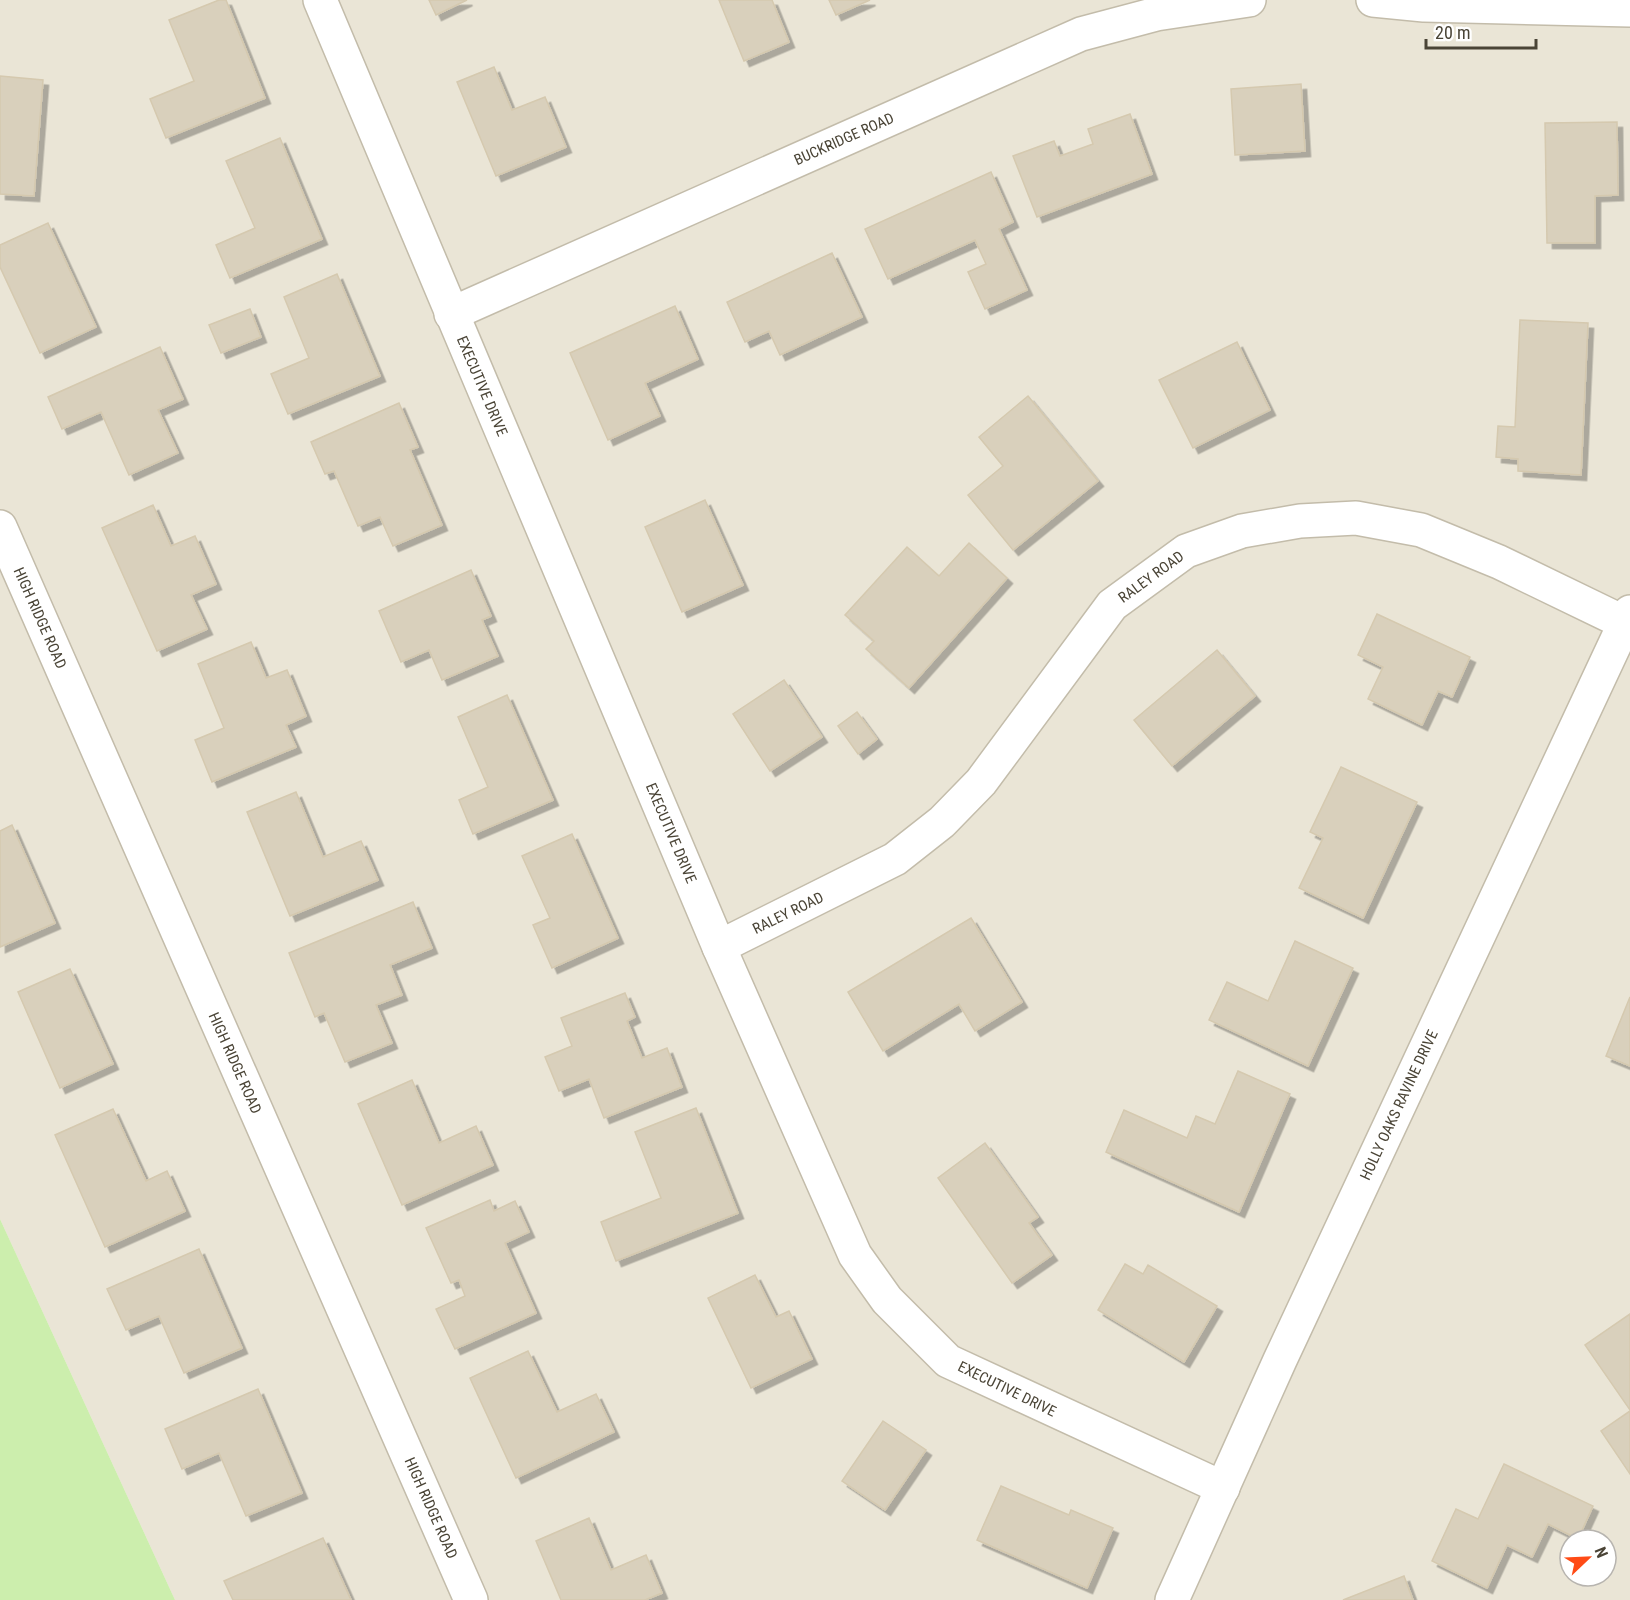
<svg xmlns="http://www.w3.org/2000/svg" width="1630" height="1600" font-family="'Roboto Condensed',sans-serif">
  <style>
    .residential { fill: #eae5d6; fill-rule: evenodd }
    .green { fill: #cceead }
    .building { fill: #d9d0bc; stroke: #d5c9af; stroke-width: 1.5; filter: url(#shadow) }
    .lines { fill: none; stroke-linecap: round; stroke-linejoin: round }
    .street-casing { stroke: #c3bcaa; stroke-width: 36 }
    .street { stroke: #fff; stroke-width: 33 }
    .labels { text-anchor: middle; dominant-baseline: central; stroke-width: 6; stroke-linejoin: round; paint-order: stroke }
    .street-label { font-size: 15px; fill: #4a4436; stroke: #fff }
  </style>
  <defs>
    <filter id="shadow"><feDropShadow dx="5.5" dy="5.5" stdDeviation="0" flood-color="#0004"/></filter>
  </defs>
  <rect width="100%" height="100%" fill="#f6f3e8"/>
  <path class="residential" d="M0,0H1630V1600H175L0,1219ZM1570,1540H1606V1576H1570Z"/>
  <path class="green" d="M0,1219L175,1600H0Z"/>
  <g class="building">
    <path d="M219,0H226L265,98L166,138L150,99L194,81L169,20Z"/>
    <path d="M429,0H467L436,15Z"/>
    <path d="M719,0H772L789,42L744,61Z"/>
    <path d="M829,0H870L836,15Z"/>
    <path d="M494,67L512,110L545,97L566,147L496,176L457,82Z"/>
    <path d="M0,76L43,80L34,196L0,194Z"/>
    <path d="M1301,84L1305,151L1235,155L1231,89Z"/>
    <path d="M1130,114L1152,174L1037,217L1013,156L1054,141L1060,156L1093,144L1088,129Z"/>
    <path d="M1617,122L1618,195L1595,196V243H1547L1545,123Z"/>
    <path d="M280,138L322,239L230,278L216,245L255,228L226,161Z"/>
    <path d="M991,172L1013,222L999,229L1027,290L985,309L968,272L986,264L975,240L888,279L865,229Z"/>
    <path d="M48,223L96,327L40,353L0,267V245Z"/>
    <path d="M832,253L862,317L780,355L769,331L745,342L727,302Z"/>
    <path d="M337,274L380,376L288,414L271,374L309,358L284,297Z"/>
    <path d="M675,306L698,359L645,383L660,416L608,440L570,353Z"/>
    <path d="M250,309L261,337L221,353L209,325Z"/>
    <path d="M1520,320L1588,323L1581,475L1518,471V459L1496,457L1498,426L1515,427Z"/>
    <path d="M1237,342L1270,410L1193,448L1159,380Z"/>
    <path d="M160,347L183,399L158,410L178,453L129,475L101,412L62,429L48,397Z"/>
    <path d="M1028,396L1098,481L1013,550L968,495L1003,466L979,437Z"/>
    <path d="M399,403L418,447L410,450L442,525L393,546L380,517L358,526L334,471L325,474L311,442Z"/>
    <path d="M705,500L743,585L682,612L645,527Z"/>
    <path d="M153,505L171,546L195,536L216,584L191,595L207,629L157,651L102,528Z"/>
    <path d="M969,543L1007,578L909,688L866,649L874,641L845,615L907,547L939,576Z"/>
    <path d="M471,570L491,616L482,620L498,656L442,680L429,650L401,662L379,611Z"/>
    <path d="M1377,614L1470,657L1452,697L1438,691L1422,725L1368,699L1383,667L1358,655Z"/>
    <path d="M251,642L266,678L287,670L306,716L286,725L296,747L212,782L195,740L224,728L198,664Z"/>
    <path d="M1217,650L1255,696L1172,766L1134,720Z"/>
    <path d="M784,680L822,737L770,771L733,714Z"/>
    <path d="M507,695L553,800L473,834L459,800L488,787L458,717Z"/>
    <path d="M857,712L877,739L858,754L838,726Z"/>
    <path d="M1341,767L1417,802L1363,918L1299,888L1323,838L1310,832Z"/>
    <path d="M296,792L323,857L361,841L378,880L290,916L247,812Z"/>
    <path d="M12,825L55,923L0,947V831Z"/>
    <path d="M572,834L618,938L552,968L533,925L550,918L522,856Z"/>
    <path d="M413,902L432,948L390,965L402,995L376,1005L392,1043L345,1062L324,1013L315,1017L289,953Z"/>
    <path d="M971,918L1022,1002L975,1031L959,1004L883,1051L848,992Z"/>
    <path d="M1295,941L1353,968L1308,1066L1209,1020L1227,982L1268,1001Z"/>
    <path d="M70,969L113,1064L60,1088L18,992Z"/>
    <path d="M625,993L635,1017L627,1021L642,1058L667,1048L682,1087L604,1118L589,1079L559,1091L545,1057L572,1046L561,1018Z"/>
    <path d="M1630,997V1066L1606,1056Z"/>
    <path d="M1238,1071L1290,1094L1239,1212L1106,1152L1124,1110L1187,1138L1196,1116L1215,1124Z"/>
    <path d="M412,1080L439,1143L476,1126L493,1165L402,1205L358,1104Z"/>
    <path d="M696,1108L738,1213L616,1261L601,1222L661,1198L635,1132Z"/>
    <path d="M113,1109L146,1181L167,1171L185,1211L105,1247L55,1135Z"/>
    <path d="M985,1143L1038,1217L1029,1223L1052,1255L1012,1283L938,1178Z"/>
    <path d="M490,1200L494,1211L515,1201L529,1232L505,1243L536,1313L455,1349L436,1309L465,1296L459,1280L451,1283L426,1228Z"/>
    <path d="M199,1249L242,1348L184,1373L159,1316L126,1330L107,1289Z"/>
    <path d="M1125,1264L1143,1274L1148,1265L1217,1306L1184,1362L1098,1310Z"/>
    <path d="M755,1275L776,1317L789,1311L812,1359L751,1388L708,1298Z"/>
    <path d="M1630,1314V1410L1585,1345Z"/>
    <path d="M528,1351L557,1412L596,1394L614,1432L516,1478L470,1378Z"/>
    <path d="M258,1389L302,1493L246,1516L219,1453L182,1469L165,1429Z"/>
    <path d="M1630,1411V1474L1601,1431Z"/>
    <path d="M883,1421L926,1450L885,1510L842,1481Z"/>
    <path d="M1504,1464L1593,1506L1578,1539L1548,1524L1532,1557L1507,1545L1487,1588L1432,1561L1456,1509L1478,1519Z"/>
    <path d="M1001,1486L1069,1515L1071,1510L1113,1528L1087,1588L977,1540Z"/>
    <path d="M589,1518L611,1570L646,1555L662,1593L645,1600H561L536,1541Z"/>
    <path d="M323,1538L351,1600H233L224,1581Z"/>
    <path d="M1404,1576L1413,1600H1343Z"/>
  </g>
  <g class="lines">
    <defs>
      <g id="street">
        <path d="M320,0L719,947L855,1255L887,1300L948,1361L1223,1488"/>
        <path d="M1373,0L1424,5L1630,10"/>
        <path d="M451,314L1081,34L1156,14L1249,0"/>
        <path d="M0,527L471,1600"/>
        <path d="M719,947L895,859L942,822L981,782L1112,605L1186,551L1242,531L1300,521L1356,518L1421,530L1499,562L1625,623"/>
        <path d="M1172,1600L1280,1360L1630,612"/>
      </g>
    </defs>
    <use href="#street" class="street-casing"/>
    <use href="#street" class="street"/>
  </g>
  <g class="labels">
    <g class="street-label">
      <text transform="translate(844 139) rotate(-24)">BUCKRIDGE ROAD</text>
      <text transform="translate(482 386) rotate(67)">EXECUTIVE DRIVE</text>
      <text transform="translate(1151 577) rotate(-36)">RALEY ROAD</text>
      <text transform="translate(40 618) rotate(66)">HIGH RIDGE ROAD</text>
      <text transform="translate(671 833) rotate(67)">EXECUTIVE DRIVE</text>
      <text transform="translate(788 913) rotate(-26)">RALEY ROAD</text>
      <text transform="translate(235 1063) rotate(66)">HIGH RIDGE ROAD</text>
      <text transform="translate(1399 1105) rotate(-65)">HOLLY OAKS RAVINE DRIVE</text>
      <text transform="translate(1007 1389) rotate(26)">EXECUTIVE DRIVE</text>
      <text transform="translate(431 1508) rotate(66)">HIGH RIDGE ROAD</text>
    </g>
  </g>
  <g transform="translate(1588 1558) rotate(67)"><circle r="28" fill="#ffffff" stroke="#b7b4af" stroke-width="1.5"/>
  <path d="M0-4.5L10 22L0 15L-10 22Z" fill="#ff4b16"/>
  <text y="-9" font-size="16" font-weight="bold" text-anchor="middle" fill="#4a4436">N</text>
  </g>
  <path d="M1426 39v9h110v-9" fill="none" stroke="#4a4436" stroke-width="3"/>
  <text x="1435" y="39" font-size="18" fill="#4a4436" stroke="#ffffff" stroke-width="4.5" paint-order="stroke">20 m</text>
</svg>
